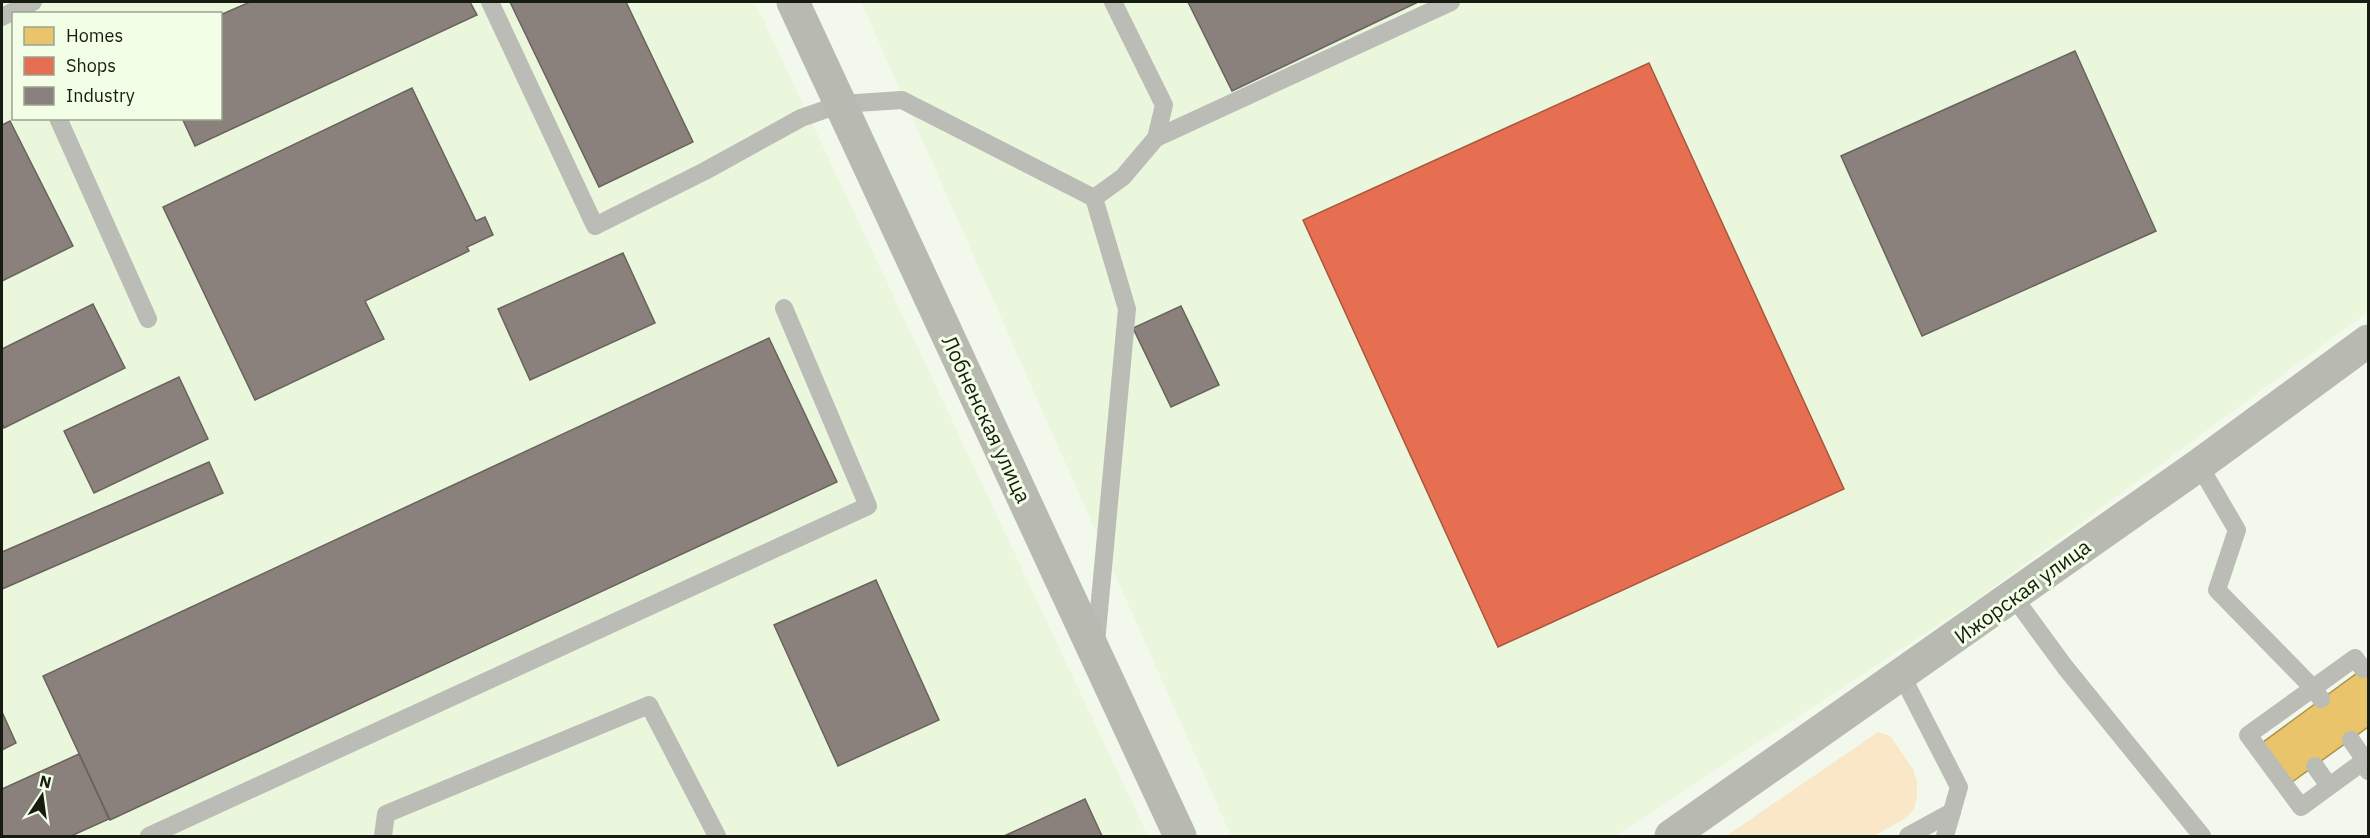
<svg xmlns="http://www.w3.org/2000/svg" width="2370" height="838" font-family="'IBM Plex Sans',sans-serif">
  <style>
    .built { fill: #eaf7dd; fill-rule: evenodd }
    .green { fill: #f9e7c8 }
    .homes { fill: #e9c46a; stroke: #aa924f; stroke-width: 1.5 }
    .shops { fill: #e76f51; stroke: #a9563e; stroke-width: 1.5 }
    .industry { fill: #8a817c; stroke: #68635c; stroke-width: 1.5 }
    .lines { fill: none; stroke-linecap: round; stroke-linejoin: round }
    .lane { stroke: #bbbcb5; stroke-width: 18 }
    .secondary { stroke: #b8bab2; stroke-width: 33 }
    .labels { text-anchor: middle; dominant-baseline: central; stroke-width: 6; stroke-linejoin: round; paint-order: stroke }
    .street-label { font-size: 21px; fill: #171c11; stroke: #f2ffe6 }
  </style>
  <rect width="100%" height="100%" fill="#f2f9ec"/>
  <g class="built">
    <path d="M2,2H755L1148,836H2ZM14,14H220V118H14Z"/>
    <path d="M861,2H2368V312L1975,601L1615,836H1231Z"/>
  </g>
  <path class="green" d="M1878,732L1890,736L1913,769L1917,782V796L1914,809L1906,818L1874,836H1726Z"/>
  <path class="homes" d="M2368,665V727L2288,785L2259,745Z"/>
  <path class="shops" d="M1649,63L1844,489L1498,647L1303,220Z"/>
  <g class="industry">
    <path d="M250,2H470L477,15L195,146L182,118H220V15Z"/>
    <path d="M510,2H626L693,142L599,187Z"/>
    <path d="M1188,2H1418L1232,91Z"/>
    <path d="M2075,51L2156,231L1922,336L1841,156Z"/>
    <path d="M412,88L476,221L485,217L493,235L467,247L469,251L365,301L384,339L255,400L163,207Z"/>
    <path d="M10,121L73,246L2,281V125Z"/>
    <path d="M623,253L655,323L530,380L498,309Z"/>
    <path d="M93,304L125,368L4,428L2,423V349Z"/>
    <path d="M1181,306L1219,385L1171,407L1133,328Z"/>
    <path d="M769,338L837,482L110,820L43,676Z"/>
    <path d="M179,377L208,439L94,493L64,431Z"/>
    <path d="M209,462L223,493L2,589V552Z"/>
    <path d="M876,580L939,720L838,766L774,625Z"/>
    <path d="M2,712L16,743L2,750Z"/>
    <path d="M79,754L109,819L71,836H2V789Z"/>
    <path d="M1085,799L1102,836H1004Z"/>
  </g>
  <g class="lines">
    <g class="lane">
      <path d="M490,2L595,226L705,171L801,118L841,104L902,100L1094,198L1127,309L1096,643"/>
      <path d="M2,17L33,2"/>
      <path d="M58,118L148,319"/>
      <path d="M1156,138L1451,2"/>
      <path d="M1094,198L1123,177L1156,138L1164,105L1113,2"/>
      <path d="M2199,465L2237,530L2217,590L2313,688L2321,699"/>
      <path d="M2013,596L2065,667L2202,836"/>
      <path d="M2363,669L2355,658L2248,735L2301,807L2368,758"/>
      <path d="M1902,676L1959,787L1945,836"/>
      <path d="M2351,740L2365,760L2368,771"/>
      <path d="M2315,766L2329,786"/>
      <path d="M149,836L868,506L784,308"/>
      <path d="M383,836L386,814L649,705L717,836"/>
      <path d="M1908,836L1952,812"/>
    </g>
    <g class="secondary">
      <path d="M793,2L1180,836"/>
      <path d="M1671,836L2199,465L2368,341"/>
    </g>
  </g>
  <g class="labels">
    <g class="street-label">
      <text transform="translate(987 419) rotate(65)">Лобненская улица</text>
      <text transform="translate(2022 591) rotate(-36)">Ижорская улица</text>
    </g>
  </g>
  <rect width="2370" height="838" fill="none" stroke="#171c11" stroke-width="6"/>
  <rect x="12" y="12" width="210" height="108" fill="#f2ffe6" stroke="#9aa491" stroke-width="1.5"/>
  <rect x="24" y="27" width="30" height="18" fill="#e9c46a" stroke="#9aa491" stroke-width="1.5"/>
  <text x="66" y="42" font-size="18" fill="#171c11">Homes</text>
  <rect x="24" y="57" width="30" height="18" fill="#e76f51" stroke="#9aa491" stroke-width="1.5"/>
  <text x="66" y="72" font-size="18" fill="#171c11">Shops</text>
  <rect x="24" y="87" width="30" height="18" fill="#8a817c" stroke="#9aa491" stroke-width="1.5"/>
  <text x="66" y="102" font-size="18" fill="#171c11">Industry</text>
  <g transform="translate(42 796) rotate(13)" stroke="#f2ffe6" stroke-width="4.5" paint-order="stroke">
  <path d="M0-4.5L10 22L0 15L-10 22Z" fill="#171c11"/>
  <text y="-9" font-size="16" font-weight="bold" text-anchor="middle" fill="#171c11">N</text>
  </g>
</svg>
